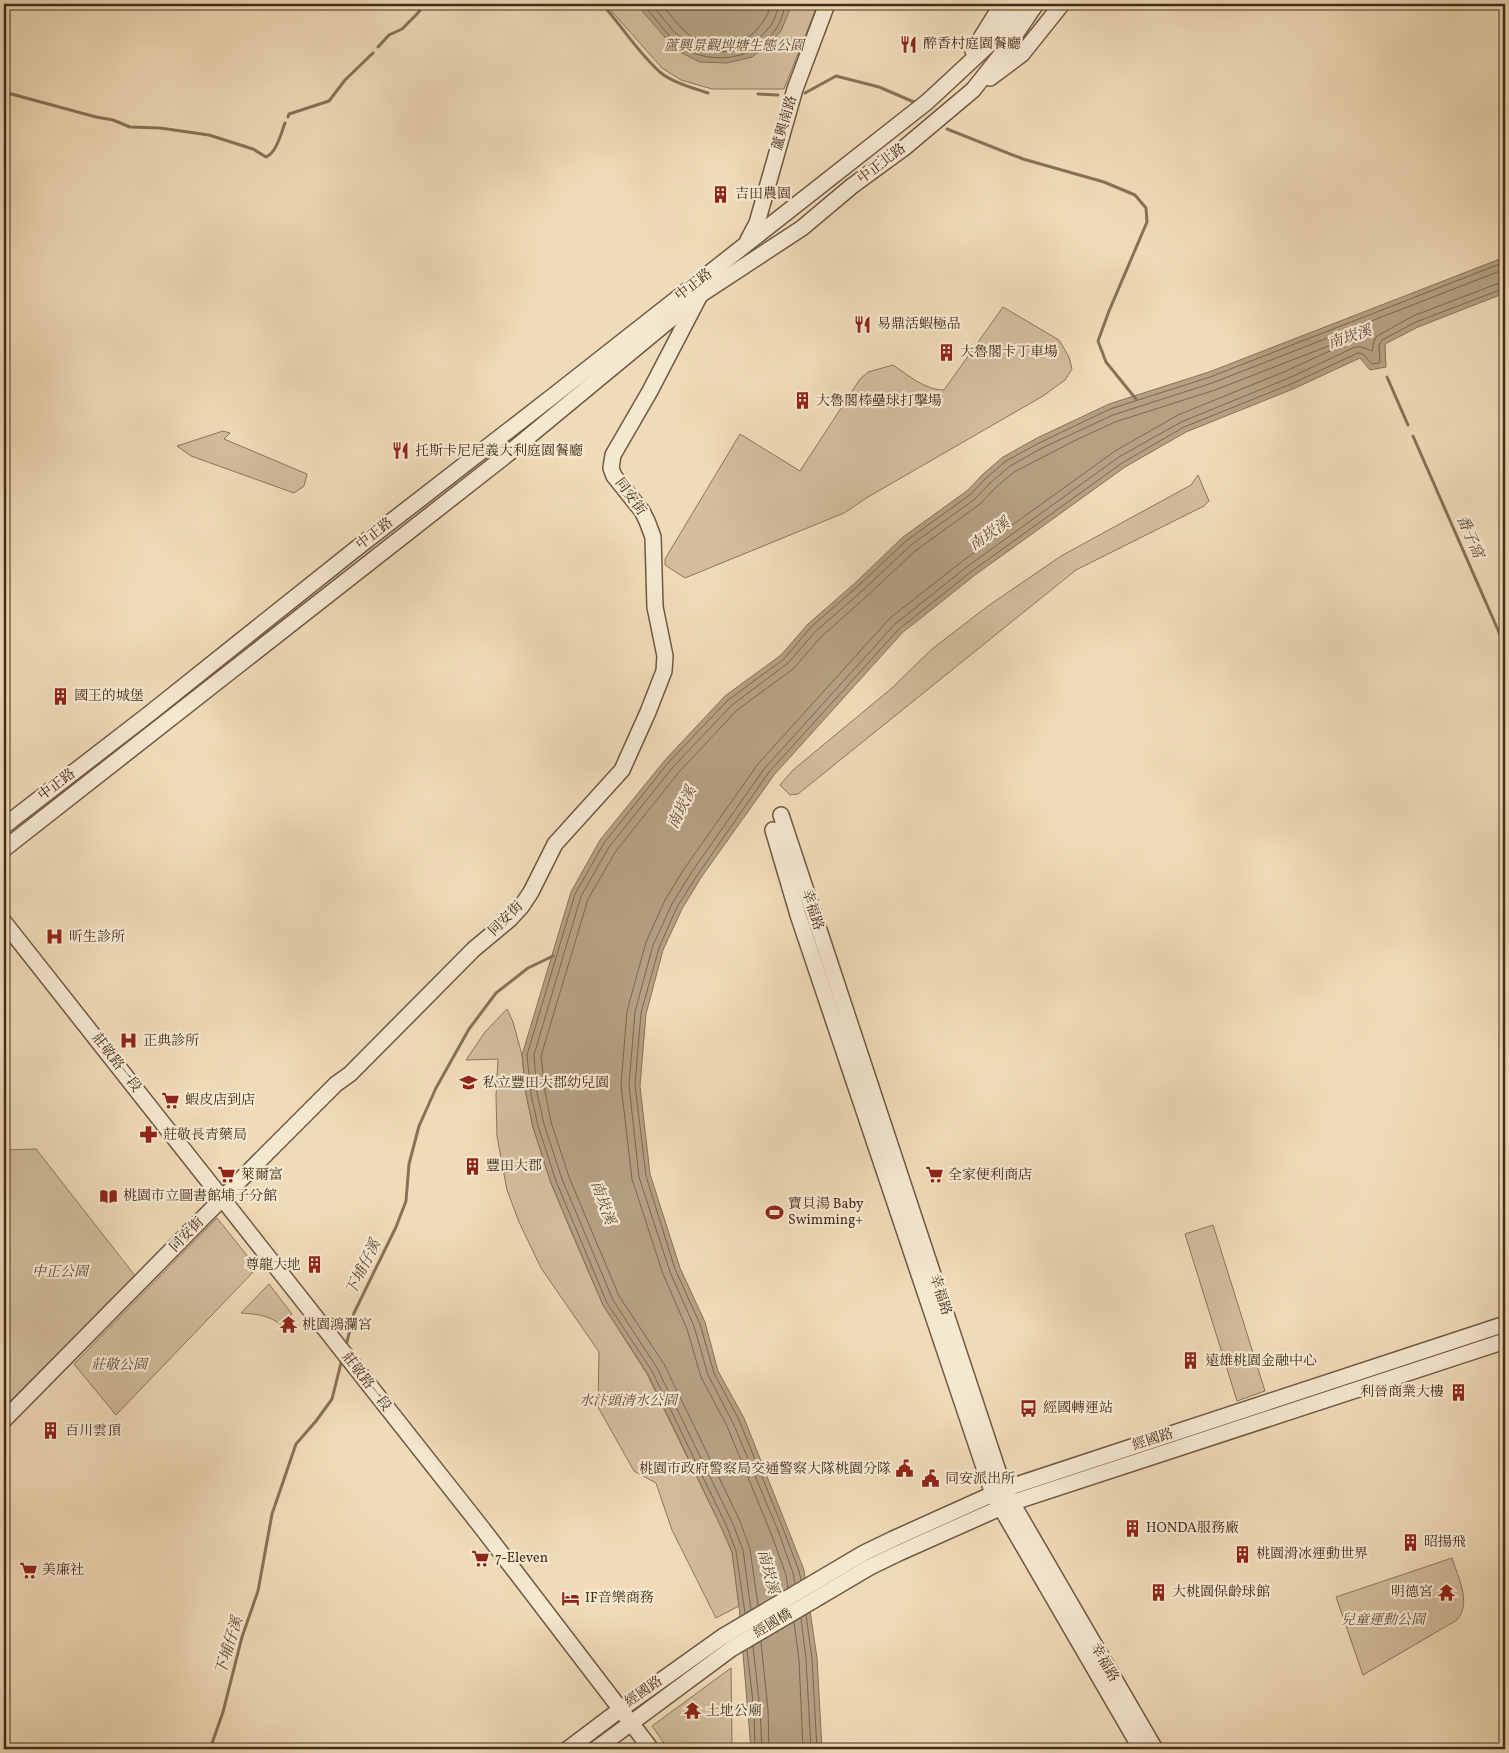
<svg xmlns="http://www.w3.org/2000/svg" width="1509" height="1753" font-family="Vollkorn,'Noto Serif TC',serif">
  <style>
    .green { fill: #d3bd9d; stroke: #8b745b }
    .water { fill: #b5a082; stroke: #877258 }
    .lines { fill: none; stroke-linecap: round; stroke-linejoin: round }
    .shore { stroke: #7c664e; stroke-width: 1 }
    .stream { stroke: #877258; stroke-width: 3 }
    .minor-casing { stroke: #6e5841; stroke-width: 18 }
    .minor { stroke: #f5e8d1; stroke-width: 15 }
    .labels { text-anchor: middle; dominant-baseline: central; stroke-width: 4.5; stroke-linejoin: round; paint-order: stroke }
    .poi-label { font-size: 14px; fill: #432c19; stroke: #f5e8d1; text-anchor: start }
    .park-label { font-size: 14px; font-style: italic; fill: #604933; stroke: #f5e8d1 }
    .street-label { font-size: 14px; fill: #432c19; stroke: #f5e8d1 }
    .water-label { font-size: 15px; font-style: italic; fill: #604933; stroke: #f5e8d1 }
  </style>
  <rect width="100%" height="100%" fill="#f0dbb8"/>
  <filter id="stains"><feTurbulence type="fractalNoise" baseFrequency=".004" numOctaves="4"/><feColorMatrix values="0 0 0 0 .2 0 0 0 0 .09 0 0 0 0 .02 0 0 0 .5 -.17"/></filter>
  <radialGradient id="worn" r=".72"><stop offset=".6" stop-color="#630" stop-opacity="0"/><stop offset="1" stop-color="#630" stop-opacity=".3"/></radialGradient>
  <g class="green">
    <path d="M605,4H818L784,89H712L681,80L662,68Z"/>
    <path d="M1003,307L1059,340L1069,357L1072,369L1065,380L1043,396L868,497L844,513L685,578L665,565V559L740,434L800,471L860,379L868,372L893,365C908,375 925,390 944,390Z"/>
    <path d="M223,431L230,433L224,439L307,474L304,486L294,493L191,456L177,446Z"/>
    <path d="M1198,475L1209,501L1204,506L1076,570L798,794L790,795L780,785L793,770L892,688L932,649L988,606L1061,556L1191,485Z"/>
    <path d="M507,1009L513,1022L522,1055L526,1094L533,1127L551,1183L573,1236L603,1305L647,1374L722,1529L732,1552L739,1606L716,1618L672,1530L656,1483L634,1471L598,1407L599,1352L541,1268L519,1222L507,1190L497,1136L496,1096L498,1059L466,1060L485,1032Z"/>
    <path d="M36,1149L136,1277L4,1407V1150Z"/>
    <path d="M217,1218L257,1268L116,1415L74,1364Z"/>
    <path d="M1213,1225L1265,1391L1237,1401L1185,1234Z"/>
    <path d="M269,1284L292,1314L280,1324C268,1315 256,1314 241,1313Z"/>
    <path d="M1452,1558C1458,1578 1472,1602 1457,1620L1363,1675L1336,1597Z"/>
    <path d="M731,1668L732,1749H668L652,1726Z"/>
  </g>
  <g class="water">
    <path d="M636,4H792L781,31L766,47L752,57L727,63L700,62L676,50Z"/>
    <path d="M1505,257V293L1418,327L1385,344L1386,367L1370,370L1360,358L1293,389L1186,432L1125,467L975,575L902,633L774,775L700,879L682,909L663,950L646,1014L640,1086L650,1174L680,1268L705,1322L718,1371L744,1418L804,1570L817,1658L822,1749H751L739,1606L732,1552L722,1529L648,1374L603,1305L551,1183L533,1127L526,1094L522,1055L571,892L600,840L665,760L725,696L781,655L808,624L855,583L903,537L968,490L982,475L1003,457L1037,438L1109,404L1209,372Z"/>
  </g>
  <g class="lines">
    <g class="shore">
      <path d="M643,4C652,14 671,40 681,47C713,66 755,60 776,29C781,22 783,12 786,4"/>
      <path d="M651,4C660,14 675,35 685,41C713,60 751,53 771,25C775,19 777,11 780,4"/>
      <path d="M661,4C670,13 677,25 687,33C695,41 706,43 716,44C747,45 761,31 772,4"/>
      <path d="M801,1580L799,1571L784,1531L739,1420L714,1373L700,1324L675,1269L646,1176L635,1085L641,1013L659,948L677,907L696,877L769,772L899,629L972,571L1122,463L1184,427L1291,384L1358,353L1363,354L1372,364L1379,363L1380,361L1379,345L1382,340L1416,322L1505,288"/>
      <path d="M795,1584L793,1573L779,1533L733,1423L708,1375L694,1326L670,1272L639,1177L629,1085L635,1012L653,945L672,904L691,873L764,769L895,624L968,566L1119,457L1181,422L1289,378L1355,347H1362L1372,351L1374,341L1377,336L1413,316L1499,283L1505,282"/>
      <path d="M758,1605L750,1549L740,1521L664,1364L619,1296L569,1177L551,1122L545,1091L541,1056L588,899L616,851L679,772L737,710L793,669L821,637L867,596L915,551L980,504L995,488L1014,472L1076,440L1115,422L1215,390L1336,343L1337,346L1336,348L1286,371L1178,415L1115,451L964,560L890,618L758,764L684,869L665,900L646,942L627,1011L621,1085L632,1179L663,1274L687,1329L701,1377L727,1426L772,1536L786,1575L788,1588"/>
      <path d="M751,1610L743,1550L733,1524L657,1368L613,1300L562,1179L544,1124L537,1093L534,1055L581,896L609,847L673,767L732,705L788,663L816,631L862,591L911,545L975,499L990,483L1010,466L1042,448L1113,415L1212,383L1505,269"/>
      <path d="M745,1613L736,1551L727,1527L652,1371L607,1303L556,1181L538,1126L531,1094L527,1055L575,894L604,843L668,763L728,700L784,659L811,627L858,586L906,541L971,494L986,478L1006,461L1039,443L1110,409L1210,377L1505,262"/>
      <path d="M806,1615L812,1659L817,1749"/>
      <path d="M801,1618L806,1659L811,1749"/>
      <path d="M794,1622L799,1660L803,1749"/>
      <path d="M761,1642L768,1710L769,1749"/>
      <path d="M753,1646L760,1710L762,1749"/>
      <path d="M747,1650L754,1711L755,1749"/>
    </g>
    <g class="stream">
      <path d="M602,4C622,26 638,53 661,73C674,83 693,88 708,93"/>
      <path d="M378,47L389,35L402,29L417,14L425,4"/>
      <path d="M4,92L96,117L113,120L130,127L160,128L209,135L253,149L266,157C277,152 281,133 285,123"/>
      <path d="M805,93L836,76L879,87L914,102"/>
      <path d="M758,94L778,95"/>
      <path d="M288,117L289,114L329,101L345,80L373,53"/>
      <path d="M947,129L1023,159L1104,182L1135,195L1146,208L1147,222L1109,311L1098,341L1106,362L1136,399"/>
      <path d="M1387,377L1408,425"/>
      <path d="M1413,436L1505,646"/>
      <path d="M346,1346L354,1313L396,1227L406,1201L409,1164L419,1126L436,1088L469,1029L496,993L528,968L553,956"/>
      <path d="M210,1749L223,1712L242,1637L258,1591L272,1514L296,1444L316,1421L332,1399L342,1359"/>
    </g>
    <defs>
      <g id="minor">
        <path d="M973,51L1002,4"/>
        <path d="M990,78L1022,54L1062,4"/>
        <path d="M748,240L757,223L795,89L827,4"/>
        <path d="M781,815L1004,1489L1155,1749"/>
        <path d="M4,826L149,714L357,548L553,396L927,102L996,38L1018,4"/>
        <path d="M773,830L798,915L993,1494L1141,1749"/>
        <path d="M4,849L504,457L700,295L802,228L852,186L904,148L973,90L1004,51L1036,4"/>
        <path d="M4,922L482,1528L651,1749"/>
        <path d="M4,1420L268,1152L336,1084L350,1074L474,949L510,919L521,907L531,892L555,844L622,770L648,712L664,671L665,656L655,607L653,537L647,521L642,511L614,476L611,468L613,455L650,391L700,295"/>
        <path d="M568,1749L621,1709L722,1637L864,1553L893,1539L1004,1489L1505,1324"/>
        <path d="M596,1749L731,1649L870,1567L899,1553L1011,1503L1505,1341"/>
      </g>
    </defs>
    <use href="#minor" class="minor-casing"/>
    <use href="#minor" class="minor"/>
  </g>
  <defs>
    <symbol id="restaurant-bare" viewBox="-9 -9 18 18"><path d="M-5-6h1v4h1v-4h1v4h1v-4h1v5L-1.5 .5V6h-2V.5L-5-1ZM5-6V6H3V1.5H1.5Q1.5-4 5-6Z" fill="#8f2418" stroke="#f5e8d1" stroke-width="2.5" paint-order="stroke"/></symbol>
    <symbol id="building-bare" viewBox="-9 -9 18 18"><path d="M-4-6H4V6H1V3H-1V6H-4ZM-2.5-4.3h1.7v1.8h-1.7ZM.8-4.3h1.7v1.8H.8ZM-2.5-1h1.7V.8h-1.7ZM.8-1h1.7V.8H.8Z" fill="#8f2418" stroke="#f5e8d1" stroke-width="2.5" paint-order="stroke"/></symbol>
    <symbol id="hospital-bare" viewBox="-9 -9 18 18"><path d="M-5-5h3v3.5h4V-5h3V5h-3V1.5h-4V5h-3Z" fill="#8f2418" stroke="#f5e8d1" stroke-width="2.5" paint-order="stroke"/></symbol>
    <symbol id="school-bare" viewBox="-9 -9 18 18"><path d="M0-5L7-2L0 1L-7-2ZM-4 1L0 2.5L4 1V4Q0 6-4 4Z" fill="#8f2418" stroke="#f5e8d1" stroke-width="2.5" paint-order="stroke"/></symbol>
    <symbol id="supermarket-bare" viewBox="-9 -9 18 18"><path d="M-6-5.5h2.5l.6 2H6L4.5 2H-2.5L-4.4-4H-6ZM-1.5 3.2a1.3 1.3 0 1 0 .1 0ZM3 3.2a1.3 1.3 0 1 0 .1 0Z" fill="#8f2418" stroke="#f5e8d1" stroke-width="2.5" paint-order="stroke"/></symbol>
    <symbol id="pharmacy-bare" viewBox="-9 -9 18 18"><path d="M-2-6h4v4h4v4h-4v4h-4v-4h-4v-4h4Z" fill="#8f2418" stroke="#f5e8d1" stroke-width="2.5" paint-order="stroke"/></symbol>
    <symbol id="library-bare" viewBox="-9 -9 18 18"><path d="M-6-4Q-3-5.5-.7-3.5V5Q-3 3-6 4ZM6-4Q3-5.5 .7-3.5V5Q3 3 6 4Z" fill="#8f2418" stroke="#f5e8d1" stroke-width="2.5" paint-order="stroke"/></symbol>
    <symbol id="stadium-bare" viewBox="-9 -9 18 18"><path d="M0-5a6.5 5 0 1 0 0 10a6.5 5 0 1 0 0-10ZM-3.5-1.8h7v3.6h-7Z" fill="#8f2418" stroke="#f5e8d1" stroke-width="2.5" paint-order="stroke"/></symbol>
    <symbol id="temple-bare" viewBox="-9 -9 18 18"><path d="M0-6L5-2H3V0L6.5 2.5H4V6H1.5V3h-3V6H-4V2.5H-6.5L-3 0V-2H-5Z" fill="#8f2418" stroke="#f5e8d1" stroke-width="2.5" paint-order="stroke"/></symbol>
    <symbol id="bus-bare" viewBox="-9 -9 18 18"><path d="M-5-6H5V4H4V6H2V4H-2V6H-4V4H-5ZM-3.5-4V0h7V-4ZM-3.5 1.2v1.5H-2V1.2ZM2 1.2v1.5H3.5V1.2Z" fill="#8f2418" stroke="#f5e8d1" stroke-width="2.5" paint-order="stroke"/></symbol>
    <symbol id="civic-bare" viewBox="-9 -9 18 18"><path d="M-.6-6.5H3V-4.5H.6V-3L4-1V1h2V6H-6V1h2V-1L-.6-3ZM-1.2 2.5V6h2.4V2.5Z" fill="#8f2418" stroke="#f5e8d1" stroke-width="2.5" paint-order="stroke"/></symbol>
    <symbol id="hotel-bare" viewBox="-9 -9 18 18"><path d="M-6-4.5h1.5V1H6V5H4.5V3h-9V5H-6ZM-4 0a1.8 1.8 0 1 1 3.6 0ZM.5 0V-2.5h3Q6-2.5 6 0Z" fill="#8f2418" stroke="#f5e8d1" stroke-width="2.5" paint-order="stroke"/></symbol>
  </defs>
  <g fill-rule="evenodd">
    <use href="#restaurant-bare" x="896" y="32" width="25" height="25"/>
    <use href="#building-bare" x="708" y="182" width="25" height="25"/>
    <use href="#restaurant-bare" x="850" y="312" width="25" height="25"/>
    <use href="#building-bare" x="934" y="340" width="25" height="25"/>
    <use href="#building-bare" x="790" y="388" width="25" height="25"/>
    <use href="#restaurant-bare" x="388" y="438" width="25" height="25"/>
    <use href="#building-bare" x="48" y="684" width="25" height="25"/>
    <use href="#hospital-bare" x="42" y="924" width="25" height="25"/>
    <use href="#hospital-bare" x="116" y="1028" width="25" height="25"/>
    <use href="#school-bare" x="456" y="1070" width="25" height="25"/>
    <use href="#supermarket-bare" x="158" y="1088" width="25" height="25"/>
    <use href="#pharmacy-bare" x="136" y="1122" width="25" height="25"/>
    <use href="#building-bare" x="460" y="1154" width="25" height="25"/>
    <use href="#supermarket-bare" x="214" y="1162" width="25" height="25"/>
    <use href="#supermarket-bare" x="922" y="1162" width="25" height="25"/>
    <use href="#library-bare" x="96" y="1184" width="25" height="25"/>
    <use href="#stadium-bare" x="762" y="1200" width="25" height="25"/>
    <use href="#building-bare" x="302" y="1252" width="25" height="25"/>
    <use href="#temple-bare" x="276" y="1312" width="25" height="25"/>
    <use href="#building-bare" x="1178" y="1348" width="25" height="25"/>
    <use href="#building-bare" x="1446" y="1380" width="25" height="25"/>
    <use href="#bus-bare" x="1016" y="1396" width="25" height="25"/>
    <use href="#building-bare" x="38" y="1418" width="25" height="25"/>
    <use href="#civic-bare" x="892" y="1456" width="25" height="25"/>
    <use href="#civic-bare" x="918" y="1466" width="25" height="25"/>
    <use href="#building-bare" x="1120" y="1516" width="25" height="25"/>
    <use href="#building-bare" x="1398" y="1530" width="25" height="25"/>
    <use href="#building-bare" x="1230" y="1542" width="25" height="25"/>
    <use href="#supermarket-bare" x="468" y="1546" width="25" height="25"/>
    <use href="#supermarket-bare" x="16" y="1558" width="25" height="25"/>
    <use href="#building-bare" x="1146" y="1580" width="25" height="25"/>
    <use href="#temple-bare" x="1434" y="1580" width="25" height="25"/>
    <use href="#hotel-bare" x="558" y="1586" width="25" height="25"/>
    <use href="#temple-bare" x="680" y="1698" width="25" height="25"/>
  </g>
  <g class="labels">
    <g class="poi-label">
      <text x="923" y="44">醉香村庭園餐廳</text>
      <text x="735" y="194">吉田農園</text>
      <text x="877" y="324">易鼎活蝦極品</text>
      <text x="960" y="352">大魯閣卡丁車場</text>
      <text x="816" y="401">大魯閣棒壘球打擊場</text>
      <text x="415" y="451">托斯卡尼尼義大利庭園餐廳</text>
      <text x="74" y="696">國王的城堡</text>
      <text x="69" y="937">昕生診所</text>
      <text x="143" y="1041">正典診所</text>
      <text x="483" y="1083">私立豐田大郡幼兒園</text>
      <text x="185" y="1100">蝦皮店到店</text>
      <text x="163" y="1135">莊敬長青藥局</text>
      <text x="486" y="1166">豐田大郡</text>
      <text x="241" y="1175">萊爾富</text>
      <text x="948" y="1175">全家便利商店</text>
      <text x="123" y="1196">桃園市立圖書館埔子分館</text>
      <text x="788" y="1204">寶貝湯 Baby<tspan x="788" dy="16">Swimming+</tspan></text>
      <text x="301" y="1265" text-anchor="end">尊龍大地</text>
      <text x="302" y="1325">桃園鴻瀾宮</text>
      <text x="1205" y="1361">遠雄桃園金融中心</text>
      <text x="1444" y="1392" text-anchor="end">利晉商業大樓</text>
      <text x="1043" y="1408">經國轉運站</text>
      <text x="65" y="1431">百川雲頂</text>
      <text x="891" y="1469" text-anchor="end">桃園市政府警察局交通警察大隊桃園分隊</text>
      <text x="945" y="1479">同安派出所</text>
      <text x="1146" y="1528">HONDA服務廠</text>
      <text x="1424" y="1542">昭揚飛</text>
      <text x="1256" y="1554">桃園滑冰運動世界</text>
      <text x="495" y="1558">7-Eleven</text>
      <text x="42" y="1570">美廉社</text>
      <text x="1172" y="1592">大桃園保齡球館</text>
      <text x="1433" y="1592" text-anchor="end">明德宮</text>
      <text x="585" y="1598">IF音樂商務</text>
      <text x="706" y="1711">土地公廟</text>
    </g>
    <g class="park-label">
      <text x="734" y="46">蘆興景觀埤塘生態公園</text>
      <text x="60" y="1272">中正公園</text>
      <text x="119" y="1365">莊敬公園</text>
      <text x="628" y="1401">水汴頭清水公園</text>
      <text x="1383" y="1620">兒童運動公園</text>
    </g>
    <g class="street-label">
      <text transform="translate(785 123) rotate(-74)">蘆興南路</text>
      <text transform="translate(882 164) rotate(-37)">中正北路</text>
      <text transform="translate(694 285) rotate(-38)">中正路</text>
      <text transform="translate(630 497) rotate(54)">同安街</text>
      <text transform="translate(375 534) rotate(-38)">中正路</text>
      <text transform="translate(57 785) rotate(-37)">中正路</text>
      <text transform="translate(812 910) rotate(72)">幸福路</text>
      <text transform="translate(506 919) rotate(-45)">同安街</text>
      <text transform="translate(116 1063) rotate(52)">莊敬路一段</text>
      <text transform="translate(187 1235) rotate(-46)">同安街</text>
      <text transform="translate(940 1295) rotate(72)">幸福路</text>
      <text transform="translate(366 1382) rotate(52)">莊敬路一段</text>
      <text transform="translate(1153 1440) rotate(-18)">經國路</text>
      <text transform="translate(773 1624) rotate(-31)">經國橋</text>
      <text transform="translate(1104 1663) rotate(60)">幸福路</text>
      <text transform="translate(644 1692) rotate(-35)">經國路</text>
    </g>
    <g class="water-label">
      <text transform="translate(1350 338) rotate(-18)">南崁溪</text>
      <text transform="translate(990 535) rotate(-35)">南崁溪</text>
      <text transform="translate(1469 537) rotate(66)">番子窩</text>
      <text transform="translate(683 808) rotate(-64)">南崁溪</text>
      <text transform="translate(602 1203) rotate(71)">南崁溪</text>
      <text transform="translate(364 1268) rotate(-64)">下埔仔溪</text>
      <text transform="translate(767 1572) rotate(76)">南崁溪</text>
      <text transform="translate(230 1646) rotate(-73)">下埔仔溪</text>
    </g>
  </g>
  <rect width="1509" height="1753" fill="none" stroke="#f0dbb8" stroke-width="20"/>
  <rect x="5" y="5" width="1499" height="1743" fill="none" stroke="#432c19" stroke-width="2.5"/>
  <rect x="10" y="10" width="1489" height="1733" fill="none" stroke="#432c19"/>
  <rect width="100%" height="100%" filter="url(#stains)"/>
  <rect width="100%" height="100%" fill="url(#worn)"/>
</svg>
